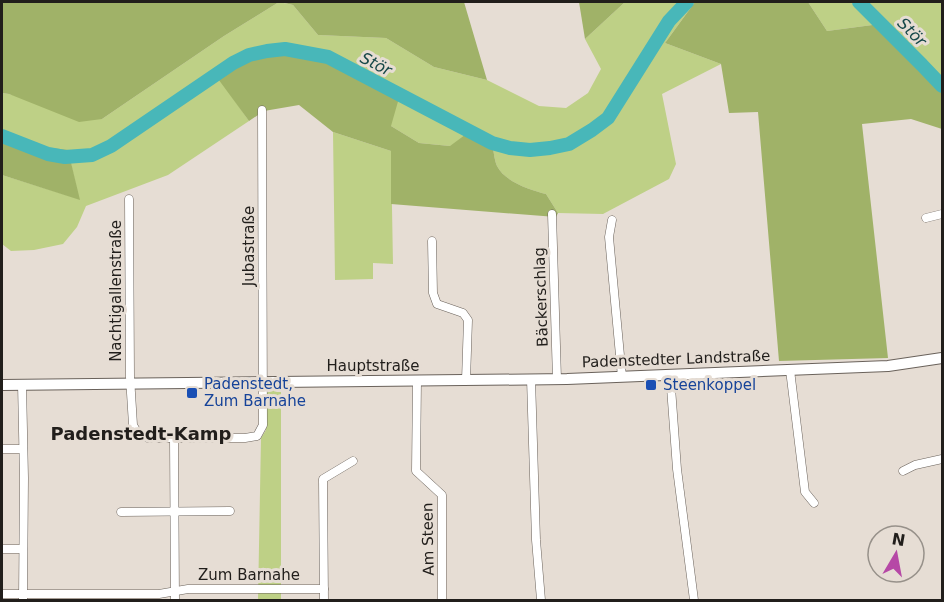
<svg xmlns="http://www.w3.org/2000/svg" width="944" height="602" font-family="'DejaVu Sans',sans-serif">
  <style>
    .green { fill: #bed086 }
    .forest { fill: #a0b268 }
    .lines { fill: none; stroke-linecap: round; stroke-linejoin: round }
    .river { stroke: #48b7b9; stroke-width: 14 }
    .street-casing { stroke: #6a625b; stroke-width: 9 }
    .secondary-casing { stroke: #6a625b; stroke-width: 12 }
    .street { stroke: #fff; stroke-width: 8 }
    .secondary { stroke: #fff; stroke-width: 10 }
    .transit-dot { fill: #1a4fb4; stroke: #e6ddd4; stroke-width: 2 }
    .labels { text-anchor: middle; dominant-baseline: central; stroke-width: 6; stroke-linejoin: round; paint-order: stroke }
    .street-label { font-size: 15px; fill: #211e1b; stroke: #e6ddd4 }
    .transit-label { font-size: 15px; fill: #164399; stroke: #e6ddd4; text-anchor: start }
    .water-label { font-size: 16px; font-style: italic; fill: #164849; stroke: #e6ddd4 }
    .quarter-label { font-size: 18px; font-weight: bold; fill: #211e1b; stroke: #e6ddd4 }
  </style>
  <rect width="100%" height="100%" fill="#e6ddd4"/>
  <g class="green">
    <path d="M279,2L293,5L318,35L386,38L434,67L487,80L539,106L566,108L588,93L601,69L585,39L625,2H695L665,43L721,64L662,94L676,164L669,179L603,214L558,213L546,194C531,190 505,182 497,166C494,159 493,147 492,138L450,146L419,143L391,126L214,71L249,121L168,175L86,206L77,227L63,244L34,250L11,251L2,244V175L79,199L68,151L44,147L2,130V93L9,94L102,119L224,36Z"/>
    <path d="M808,2H942V86L922,65L880,24L827,31Z"/>
    <path d="M333,132L391,151L393,264L373,263V279L335,280Z"/>
    <path d="M281,388V600H258L261,438L266,430V394L271,389Z"/>
  </g>
  <g class="forest">
    <path d="M2,2H279L224,36L102,119L79,122L9,94L2,93Z"/>
    <path d="M280,2H464L487,80L434,67L386,38L318,35L293,5Z"/>
    <path d="M579,2H625L585,39Z"/>
    <path d="M695,2H808L827,31L880,24L942,87V129L911,119L862,124L888,358L779,361L758,112L729,113L721,64L665,43Z"/>
    <path d="M268,47H298L328,55L401,91L391,126L419,143L450,146L473,129L492,138C493,147 494,159 497,166C505,182 531,190 546,194L558,213L556,217L391,204V151L333,132L299,105L264,111L249,121L213,72L242,54Z"/>
    <path d="M2,130L44,147L68,150L80,200L2,175Z"/>
  </g>
  <g class="lines">
    <g class="river">
      <path d="M859,2L922,65L942,86"/>
      <path d="M2,136L48,154L65,157L92,155L111,146L233,63L249,55L267,51L285,49L328,57L492,143L510,148L530,150L550,148L569,144L592,130L608,118L669,21L687,2"/>
    </g>
    <defs>
      <g id="street">
        <path d="M129,199L130,377L133,425C137,433 140,435 148,438H245L257,436L263,425L262,110"/>
        <path d="M552,214L557,379"/>
        <path d="M926,218L942,214"/>
        <path d="M612,220L609,237L622,377"/>
        <path d="M432,241L433,293L437,304L463,313L468,320L466,380"/>
        <path d="M790,370L805,492L814,503"/>
        <path d="M670,374L677,469L694,600"/>
        <path d="M531,379L536,540L541,600"/>
        <path d="M417,380L416,471L442,495V600"/>
        <path d="M22,384L24,478L23,600"/>
        <path d="M174,439L175,600"/>
        <path d="M2,449H23"/>
        <path d="M903,471L915,465L942,459"/>
        <path d="M121,512L230,511"/>
        <path d="M2,549H23"/>
        <path d="M2,594H159L188,589H324"/>
        <path d="M324,600L323,479L353,461"/>
      </g>
      <path id="secondary" d="M2,385L567,379L888,366L942,358"/>
    </defs>
    <use href="#street" class="street-casing"/>
    <use href="#secondary" class="secondary-casing"/>
    <use href="#street" class="street"/>
    <use href="#secondary" class="secondary"/>
  </g>
  <g class="transit-dot">
    <rect x="645" y="379" width="12" height="12" rx="3"/>
    <rect x="186" y="387" width="12" height="12" rx="3"/>
  </g>
  <g class="labels">
    <g class="street-label">
      <text transform="translate(249 246) rotate(-90)">Jubastraße</text>
      <text transform="translate(116 291) rotate(-90)">Nachtigallenstraße</text>
      <text transform="translate(541 297) rotate(-92)">Bäckerschlag</text>
      <text transform="translate(676 359) rotate(-2)">Padenstedter Landstraße</text>
      <text x="373" y="366">Hauptstraße</text>
      <text transform="translate(428 539) rotate(-91)">Am Steen</text>
      <text x="249" y="575">Zum Barnahe</text>
    </g>
    <g class="transit-label">
      <text x="204" y="384">Padenstedt,<tspan x="204" dy="17">Zum Barnahe</tspan></text>
      <text x="663" y="385">Steenkoppel</text>
    </g>
    <g class="water-label">
      <text transform="translate(912 32) rotate(45)">Stör</text>
      <text transform="translate(376 64) rotate(27)">Stör</text>
    </g>
    <g class="quarter-label">
      <text x="141" y="433">Padenstedt-Kamp</text>
    </g>
  </g>
  <rect width="944" height="602" fill="none" stroke="#211e1b" stroke-width="6"/>
  <g transform="translate(896 554) rotate(10)"><circle r="28" fill="#e6ddd4" stroke="#97918a" stroke-width="1.5"/>
  <path d="M0-4.5L10 22L0 15L-10 22Z" fill="#b648a6"/>
  <text y="-9" font-size="16" font-weight="bold" text-anchor="middle" fill="#211e1b">N</text>
  </g>
</svg>
